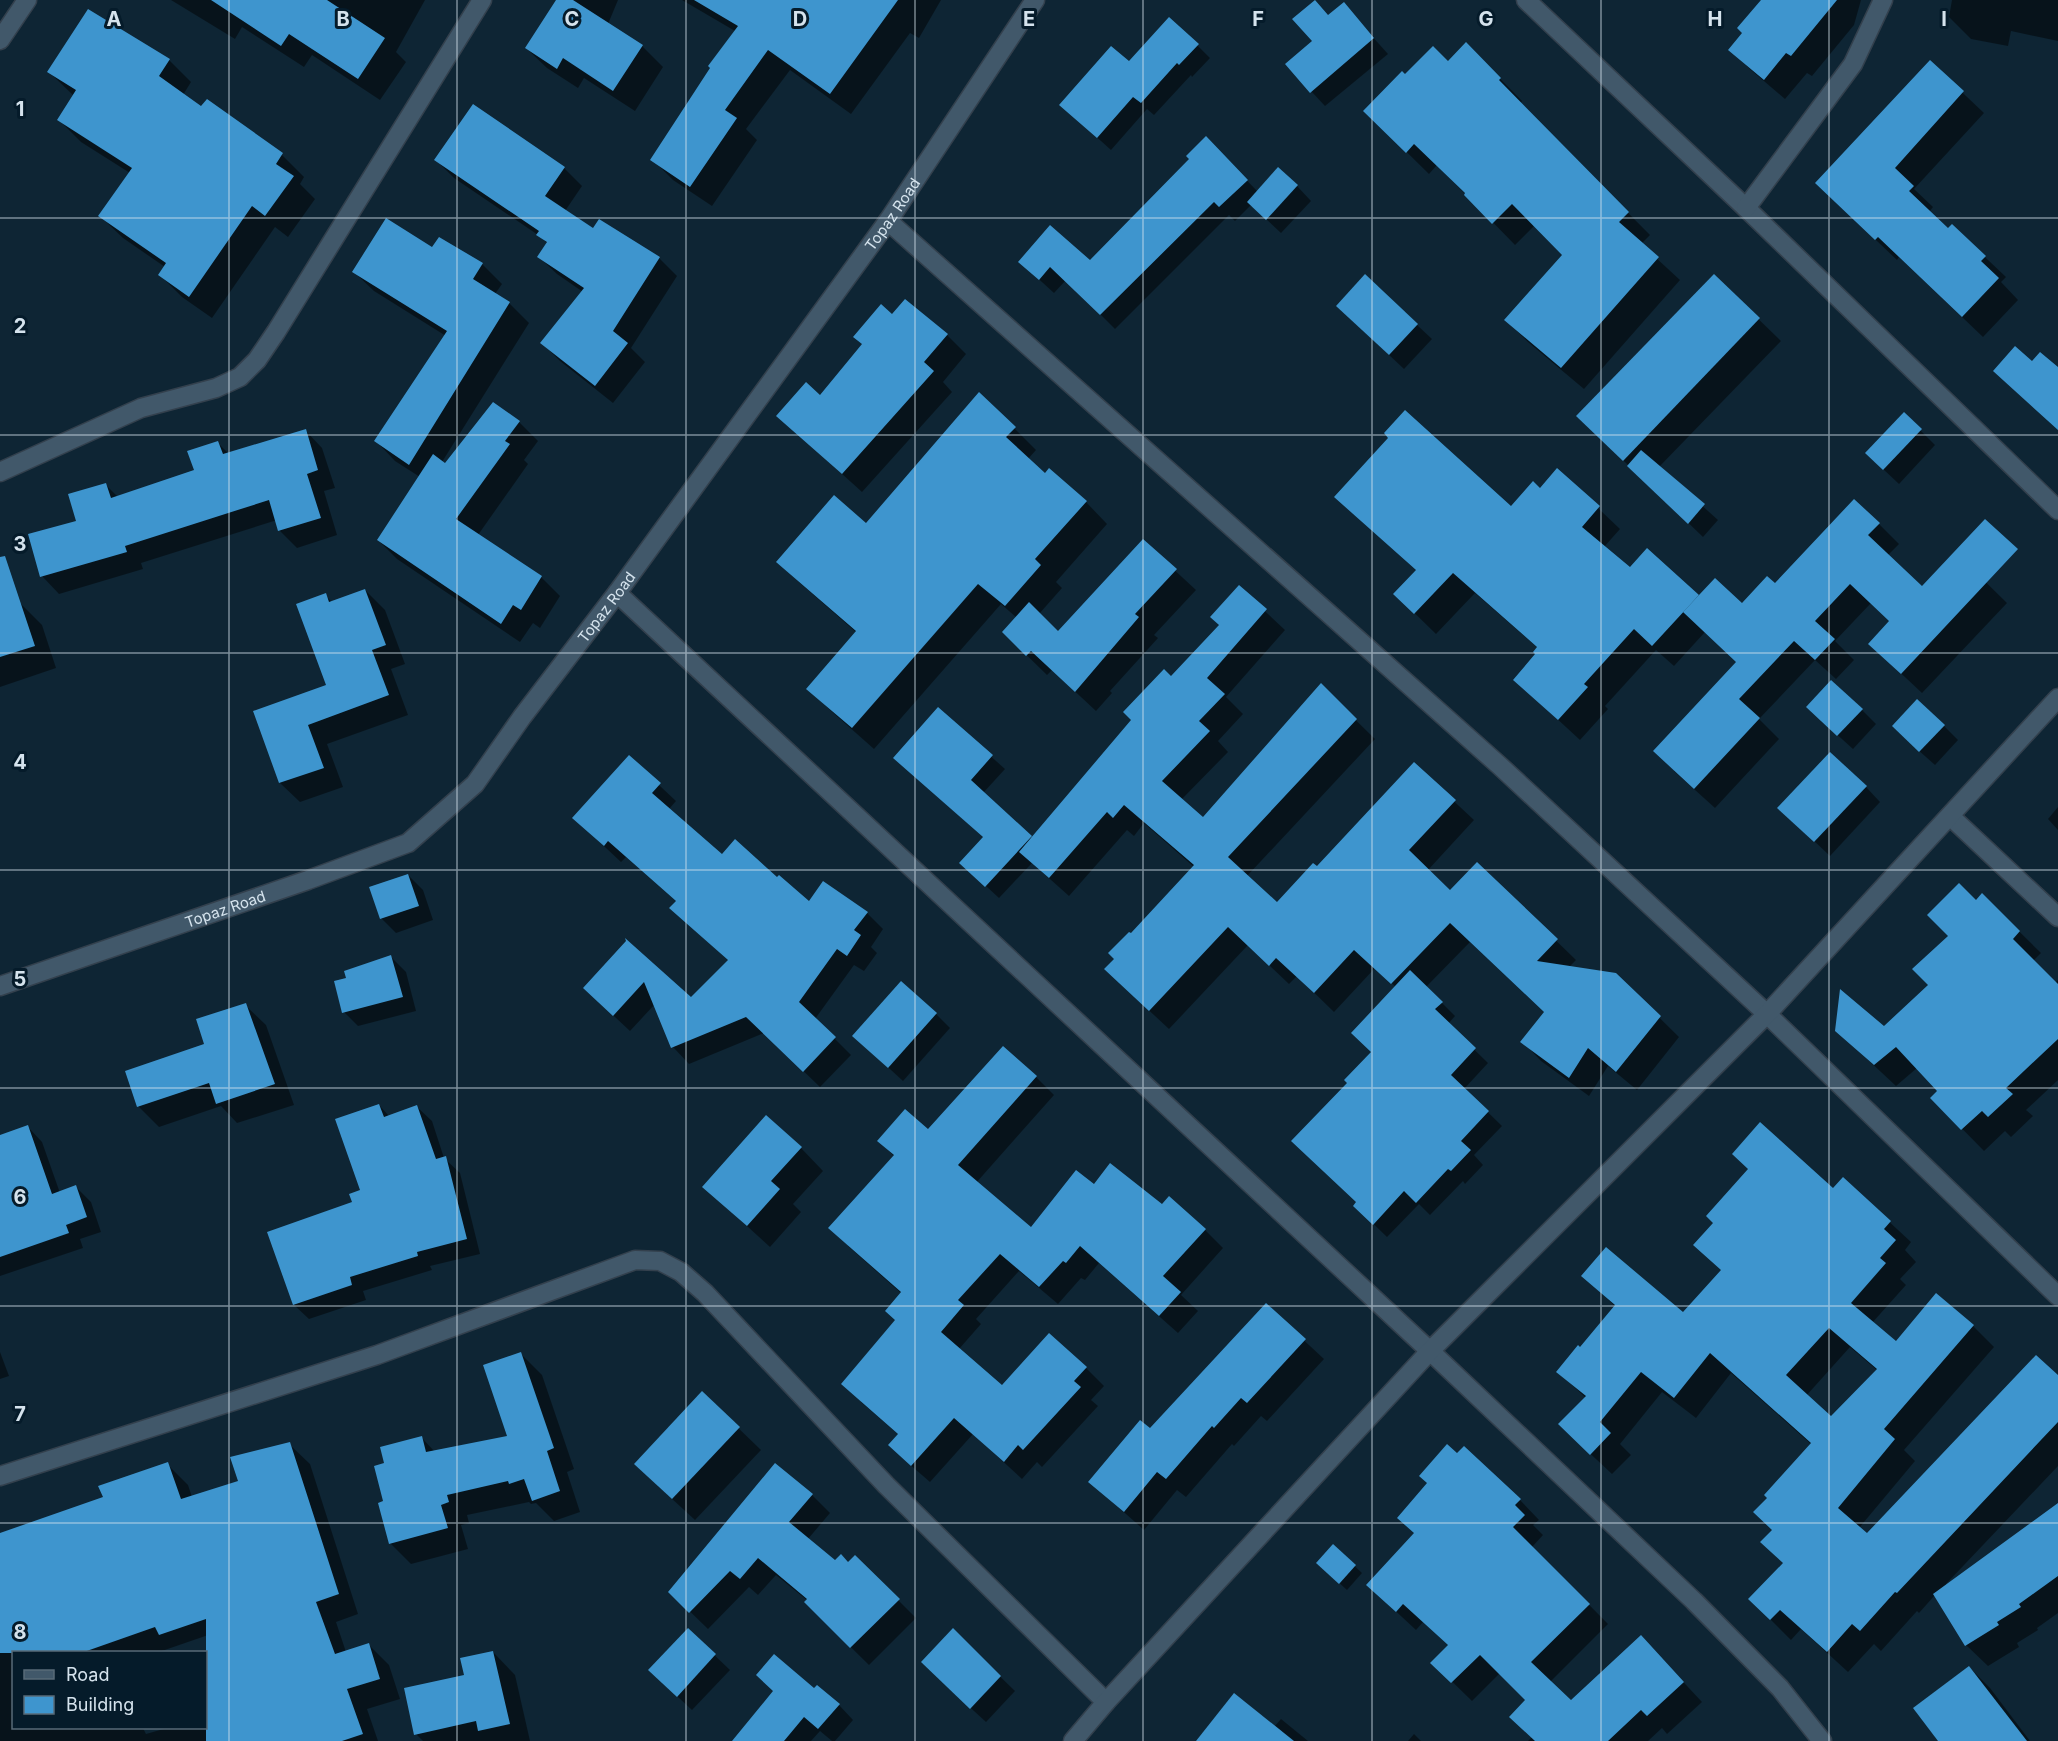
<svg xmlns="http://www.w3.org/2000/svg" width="2058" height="1741" font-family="Inter,sans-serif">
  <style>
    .shadow { fill: #0007; fill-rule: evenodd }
    .building { fill: #3e95ce; fill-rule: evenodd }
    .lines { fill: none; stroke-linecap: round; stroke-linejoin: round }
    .minor-casing { stroke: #33404d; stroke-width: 21 }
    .minor { stroke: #41586a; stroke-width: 18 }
    .grid { fill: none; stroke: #d5e3ed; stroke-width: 1.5; stroke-opacity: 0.55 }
    .labels { text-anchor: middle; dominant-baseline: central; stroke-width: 6; stroke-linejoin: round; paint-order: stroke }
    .street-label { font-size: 15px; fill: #d5e3ed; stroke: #051b2a }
    .grid-label { font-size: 20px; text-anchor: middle; font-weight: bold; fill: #d5e3ed; stroke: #051b2a; stroke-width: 6; stroke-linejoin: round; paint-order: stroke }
  </style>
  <rect width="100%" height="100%" fill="#0e2534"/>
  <g class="shadow">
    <path d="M171,0H425L396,52L406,62L380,100L312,55L304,67L242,27L235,39Z"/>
    <path d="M557,0H618L608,24L642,46L663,67L635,111L584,78L578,88L547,68L526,48Z"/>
    <path d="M682,0H941L919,38L910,33L851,114L790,70L746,129L757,140L712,206L673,180L652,159L735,31Z"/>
    <path d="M1780,0H1861L1854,25L1812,76L1807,73L1785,99L1751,70L1730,50L1744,33Z"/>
    <path d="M1952,0H2058V41L2011,31L2008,46L1971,39L1949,17Z"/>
    <path d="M1344,5L1388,54L1325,106L1311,91L1314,41L1329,16Z"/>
    <path d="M1466,44L1522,101L1520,104L1650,235L1641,244L1680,280L1584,389L1528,342L1506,320L1564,255L1535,225L1515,245L1437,165L1429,174L1365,111L1405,76L1448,63Z"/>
    <path d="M1197,45L1210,58L1192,77L1191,75L1154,115L1147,109L1111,150L1061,105L1129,63Z"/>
    <path d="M169,60L191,82L183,95L201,109L207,101L282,155L304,177L300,184L315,199L288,237L275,227L212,318L182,297L160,275L165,267L123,238L100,216L130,173L81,142L59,120L74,96L49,72Z"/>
    <path d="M1930,62L1984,113L1914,189L1933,207L1929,212L1948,230L1952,226L2006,277L2001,282L2018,300L1983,337L1899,257L1897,260L1838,204Z"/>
    <path d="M1206,138L1258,192L1297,186L1311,201L1281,233L1251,205L1235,221L1229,215L1115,329L1066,280L1054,293L1020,262H1090L1191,159Z"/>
    <path d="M436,160L564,168L582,186L565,211L593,230L659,258L677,276L631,348L645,362L613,403L560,361L542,343L583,292L557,274L539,257L548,244L541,237L454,178Z"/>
    <path d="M433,249L482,264L502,284L495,294L509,303L529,323L442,462L445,465L519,422L538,441L524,460L528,464L478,535L541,577L560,596L540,628L533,623L520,642L397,559L378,540L420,477L395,461L376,441L446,336L374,291L354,272Z"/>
    <path d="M1714,276L1781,341L1659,467L1718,520L1703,537L1600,438Z"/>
    <path d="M892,316L947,335L966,354L943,382L952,392L862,492L778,416L820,397Z"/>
    <path d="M1352,320L1417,325L1432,339L1404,369Z"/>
    <path d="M1904,414L1935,445L1899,484L1882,468Z"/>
    <path d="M1014,428L1036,450L1028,459L1045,475L1086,502L1107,524L1056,582L1062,588L1039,614L1058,633L1143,541L1196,590L1154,635L1158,638L1110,691L1112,693L1096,711L1052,670L1047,675L1008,637L1017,618L1001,604L874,749L830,710L808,688L857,633L800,583L778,562L866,525Z"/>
    <path d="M305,430L322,448L335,488L324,491L337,535L297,548L280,531L277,520L141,563L143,569L59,594L42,576L78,522L106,485L118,497L196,471L218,443L229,454Z"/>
    <path d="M1558,470L1620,529L1604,547L1630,569L1700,597L1742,605L1879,524L1899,544L1887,556L1922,588L1955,552L2007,603L1922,693L1890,663L1891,622L1871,603L1835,641L1854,660L1836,679L1815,660L1759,719L1779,739L1715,808L1674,771L1738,662L1705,632L1674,666L1656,650L1605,706L1608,709L1580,740L1515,680L1537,654L1538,648L1475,593L1436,634L1395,594L1417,571L1358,518L1511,508L1541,490Z"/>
    <path d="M1239,587L1285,630L1226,697L1243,714L1218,741L1228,752L1181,800L1203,819L1321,686L1375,739L1247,876L1277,904L1317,869L1414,764L1474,820L1428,870L1450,893L1477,864L1576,960L1569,967L1615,974L1679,1037L1637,1090L1608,1066L1589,1096L1541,1061L1522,1041L1545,1013L1470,942L1426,987L1455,1016L1448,1024L1488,1063L1464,1089L1502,1126L1474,1155L1483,1165L1465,1184L1463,1181L1430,1215L1419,1204L1387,1237L1355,1206L1358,1203L1349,1083L1372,1053L1396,987L1375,968L1334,1012L1297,976L1289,984L1248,945L1169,1029L1126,989L1116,959L1131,935L1194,867L1144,823L1134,836L1127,830L1069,896L1032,863L999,898L974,875L984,838L895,758L938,709L1005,769L984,792L1032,838L1171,678L1220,625Z"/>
    <path d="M365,590L385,610L405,664L391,669L408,715L327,744L343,787L300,802L280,783L255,712L328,686L325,595L332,602Z"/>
    <path d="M20,603L42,625L56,668L0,687V609Z"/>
    <path d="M1862,710L1876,724L1853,749L1822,721Z"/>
    <path d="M1944,726L1958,740L1935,765L1908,741Z"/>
    <path d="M629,757L676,801L669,809L723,856L777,879L809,903L867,913L883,929L871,947L877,953L864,971L854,965L815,1019L851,1055L820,1087L764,1033L689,1064L673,1047L655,1004L630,1031L601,1004L627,942L691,999L729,961L671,908L677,902L626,857L621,862L591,834Z"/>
    <path d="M1866,787L1880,802L1830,856L1794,822Z"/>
    <path d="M2058,807V830L2048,819Z"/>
    <path d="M408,875L423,890L433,920L396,933L381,918Z"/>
    <path d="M1982,895L2041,953L2033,961L2055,983L2058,980V1080L2026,1110L2033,1116L2011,1137L2005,1131L1984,1151L1932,1098L1940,1091L1917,1068L1896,1086L1836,1030L1884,1028L1930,985L1950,936Z"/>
    <path d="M391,957L406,972L416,1011L358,1026L344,1012L348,979Z"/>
    <path d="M245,1005L266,1025L294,1105L237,1123L221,1106L159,1127L139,1107L127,1072L206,1045Z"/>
    <path d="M936,1014L950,1028L903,1081L854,1036Z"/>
    <path d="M1036,1077L1054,1095L976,1183L1031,1229L1094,1186L1162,1206L1205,1230L1223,1248L1181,1295L1198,1311L1178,1333L1099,1263L1085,1280L1081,1278L1058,1304L1019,1271L976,1319L981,1324L959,1349L1002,1387L1086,1368L1104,1386L1091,1400L1098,1406L1042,1467L1037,1462L1022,1479L973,1434L930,1482L908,1463L899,1435L861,1402L896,1320L902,1294L848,1246L894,1156L879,1141L928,1131Z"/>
    <path d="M379,1105L389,1116L417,1107L432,1121L444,1158L460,1173L480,1254L430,1266L432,1270L363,1291L366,1300L309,1319L294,1305L269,1233L354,1203L362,1191Z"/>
    <path d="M28,1127L42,1142L60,1193L76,1187L91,1202L101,1232L80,1239L83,1248L0,1276V1137Z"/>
    <path d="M801,1148L823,1171L793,1204L801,1212L770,1247L704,1187Z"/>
    <path d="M1843,1179L1911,1242L1905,1250L1916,1262L1900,1279L1906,1285L1872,1323L1896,1343L1973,1326L1994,1347L1904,1450L1915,1461L1859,1528L1867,1535L2058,1377V1466L1946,1584L1947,1585L2058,1505V1613L2037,1628L2038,1630L2017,1643L2019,1647L1988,1666L1966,1645L1935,1595L1919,1613L1917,1611L1881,1651L1874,1644L1848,1672L1801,1629L1791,1640L1750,1599L1784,1564L1762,1542L1773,1530L1812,1445L1731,1373L1696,1418L1662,1392L1620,1444L1631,1455L1612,1474L1581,1445L1586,1398L1558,1372L1581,1349L1616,1307L1583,1276L1683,1314L1833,1190ZM1850,1347L1878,1371L1831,1418L1806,1396Z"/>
    <path d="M1266,1305L1324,1359L1267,1421L1261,1416L1234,1446L1232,1444L1186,1497L1177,1490L1144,1530L1090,1482L1150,1430Z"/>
    <path d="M0,1352L9,1376L0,1379Z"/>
    <path d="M521,1354L542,1375L574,1469L567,1472L580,1512L554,1521L536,1503L531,1504L529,1502L467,1515L469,1523L461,1525L468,1549L411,1564L390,1543L385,1502L386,1464L422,1438L435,1452L509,1437Z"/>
    <path d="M702,1393L761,1450L695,1520L658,1486Z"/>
    <path d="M289,1444L310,1464L358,1614L336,1622L346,1652L369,1645L389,1665L400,1699L367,1709L378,1741H0V1534L104,1498L167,1464L188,1485L192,1497L239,1482ZM281,1610L289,1633L206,1663V1728H167L146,1734L143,1728H14V1652H159Z"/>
    <path d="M812,1495L830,1513L808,1539L835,1562L848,1563L855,1557L916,1618L869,1665L806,1603L808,1601L776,1575L758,1595L749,1587L708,1629L670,1592Z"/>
    <path d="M1520,1500L1539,1520L1533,1525L1543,1535L1532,1547L1608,1624L1550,1682L1571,1702L1660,1657L1702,1702L1667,1734L1662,1728L1648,1741H1528L1532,1737L1527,1700L1500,1673L1472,1701L1433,1663L1449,1646L1423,1622L1416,1630L1388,1604Z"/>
    <path d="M1333,1546L1362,1573L1347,1590L1324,1569Z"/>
    <path d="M688,1630L730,1670L692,1710L665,1685Z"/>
    <path d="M953,1631L1015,1691L986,1722L937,1677Z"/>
    <path d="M493,1652L515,1675L530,1741H423L416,1734L465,1676Z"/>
    <path d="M1969,1667L1990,1688L2030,1741H1940Z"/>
    <path d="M814,1690L839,1705L853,1720L835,1741H832L820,1731L811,1741H753Z"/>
    <path d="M1281,1719L1308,1741H1203L1274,1727Z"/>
    <path d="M1414,1734L1421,1741H1408Z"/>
  </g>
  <g class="building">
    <path d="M211,0H327L385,38L358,79L289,34L281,46Z"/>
    <path d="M556,0H573L643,45L613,91L563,58L557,69L525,48Z"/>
    <path d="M694,0H898L830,94L768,50L725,110L737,118L690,187L650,160L710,68L708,66L738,26Z"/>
    <path d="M1315,0L1328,15L1344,2L1374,38L1310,93L1285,64L1312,41L1292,19Z"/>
    <path d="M1761,0H1837L1791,56L1786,53L1764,80L1728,50L1742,33L1737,28Z"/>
    <path d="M88,9L170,59L159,76L201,106L207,99L283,153L276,164L294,176L265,216L252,206L189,297L158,275L166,263L98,216L132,168L57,120L76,90L47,72Z"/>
    <path d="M1169,17L1199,44L1179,65L1177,63L1141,103L1133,97L1097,138L1059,105L1111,46L1129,61Z"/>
    <path d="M1466,42L1501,78L1499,80L1629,212L1619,222L1659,257L1561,368L1504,320L1562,255L1512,204L1492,224L1464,195L1465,193L1414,144L1406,153L1363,111L1402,71L1405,74L1433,46L1448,61Z"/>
    <path d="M1930,60L1964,91L1895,168L1914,186L1909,191L1948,228L1952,224L1986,256L1981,261L1999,278L1962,317L1878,237L1875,240L1815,183Z"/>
    <path d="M473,104L565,167L545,196L593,228L599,219L660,257L613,331L628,343L595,386L540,343L584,288L537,257L547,242L536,235L539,231L434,160Z"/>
    <path d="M1206,136L1248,180L1219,207L1214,202L1100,315L1050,267L1039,280L1018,262L1050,225L1090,260L1189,159L1186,156Z"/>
    <path d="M1278,167L1298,185L1266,220L1247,202Z"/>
    <path d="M386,218L432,247L439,237L483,263L473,279L510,302L409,465L374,441L447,331L352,272Z"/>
    <path d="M1365,274L1418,324L1389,355L1336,306Z"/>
    <path d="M1714,274L1760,318L1623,461L1576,416Z"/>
    <path d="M905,299L948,334L924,362L934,371L842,474L776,416L806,382L820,395L862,344L853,337L881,304L892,314Z"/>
    <path d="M2015,346L2032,361L2040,352L2058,367V430L1993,371Z"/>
    <path d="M979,392L1016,427L1006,437L1045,473L1049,468L1087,501L1035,559L1041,565L1005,606L978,584L852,728L806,689L856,631L776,562L834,495L866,523Z"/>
    <path d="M493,402L520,421L505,441L510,444L456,519L542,576L521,610L513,605L501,624L377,540L433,454L445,463Z"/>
    <path d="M1405,410L1511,506L1533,481L1540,488L1557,468L1600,506L1582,527L1630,567L1647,548L1699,595L1652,646L1634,629L1584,684L1588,687L1558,720L1513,680L1535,654L1533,652L1537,647L1453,573L1414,614L1393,594L1416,570L1334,497L1388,438L1384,433Z"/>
    <path d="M1904,412L1922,429L1883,470L1865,453Z"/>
    <path d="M306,429L318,470L307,474L321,518L278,531L269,500L125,546L127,552L40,577L28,534L76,521L68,494L106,483L111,498L194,470L187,451L218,441L223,454Z"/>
    <path d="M1641,450L1705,504L1688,524L1627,466Z"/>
    <path d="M1854,499L1880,523L1868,535L1922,586L1985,519L2018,549L1901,674L1868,644L1889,621L1850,584L1815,621L1835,639L1815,660L1794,641L1739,699L1760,718L1694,789L1653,751L1736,662L1683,612L1715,578L1742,603L1767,576L1775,583Z"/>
    <path d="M1143,539L1177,569L1135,614L1139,617L1075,692L1031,651L1026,656L1002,632L1029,602L1058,631Z"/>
    <path d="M5,556L35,646L0,657V557Z"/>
    <path d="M1239,585L1267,609L1207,678L1225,694L1199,721L1210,731L1162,781L1203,817L1321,683L1357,719L1228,857L1277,902L1313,863L1317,866L1414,762L1456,800L1409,850L1450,890L1477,862L1558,939L1537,961L1616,973L1661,1016L1616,1072L1588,1048L1569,1078L1520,1042L1544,1012L1450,923L1391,984L1354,950L1314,993L1276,958L1269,966L1228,927L1149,1011L1104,969L1114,959L1108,953L1129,932L1131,933L1194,865L1124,805L1113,818L1107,812L1049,878L1019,852L1131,720L1123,712L1164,669L1171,676L1219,625L1210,617Z"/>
    <path d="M365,589L386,645L372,650L389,695L308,725L324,768L279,783L253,711L326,685L296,604L326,593L329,602Z"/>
    <path d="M1831,680L1863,709L1837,736L1806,707Z"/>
    <path d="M1917,699L1945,725L1919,752L1892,726Z"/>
    <path d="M938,707L993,755L971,780L1032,836L985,887L959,863L983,837L893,758Z"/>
    <path d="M1830,752L1867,786L1814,842L1777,808Z"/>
    <path d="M629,755L661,783L652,793L722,854L735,839L777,877L779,875L809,901L823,881L868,912L854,930L861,935L847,956L837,949L799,1002L836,1037L803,1072L746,1017L671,1048L644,982L613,1016L583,988L626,941L625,938L691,997L728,960L669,908L676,901L608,841L604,846L572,818Z"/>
    <path d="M408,874L419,906L380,919L369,887Z"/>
    <path d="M1959,883L1976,900L1982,893L2020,931L2013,939L2058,984V1039L2006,1088L2013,1094L1988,1117L1982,1111L1961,1130L1930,1098L1937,1091L1896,1047L1874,1065L1835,1031L1840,989L1884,1026L1928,985L1912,969L1948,936L1927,915Z"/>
    <path d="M391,955L403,997L342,1013L334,981L346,978L344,971Z"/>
    <path d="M1410,970L1443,1002L1435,1009L1476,1048L1451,1075L1489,1111L1461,1141L1471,1150L1451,1171L1448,1169L1416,1203L1404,1191L1373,1225L1353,1206L1356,1202L1291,1141L1347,1083L1344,1080L1371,1052L1351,1033Z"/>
    <path d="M901,981L937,1013L888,1068L852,1036Z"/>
    <path d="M246,1003L275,1084L216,1104L209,1083L137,1107L125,1071L204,1044L196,1019Z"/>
    <path d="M1003,1046L1037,1076L958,1165L1031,1227L1076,1170L1094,1184L1110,1163L1162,1204L1169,1196L1206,1229L1163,1276L1181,1292L1159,1316L1080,1246L1066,1263L1063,1261L1039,1287L1000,1254L958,1300L964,1305L941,1332L1002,1385L1049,1333L1087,1367L1074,1381L1081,1387L1023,1450L1018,1445L1004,1462L954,1418L911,1466L888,1445L898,1434L841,1384L895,1320L885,1311L901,1292L828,1228L894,1155L877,1141L905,1109L928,1129Z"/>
    <path d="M379,1104L384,1117L417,1105L436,1159L446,1156L467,1239L417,1252L418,1256L350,1277L352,1285L293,1305L267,1232L352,1202L349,1194L360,1190L335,1119Z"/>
    <path d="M766,1115L802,1147L771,1181L780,1189L747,1226L702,1187Z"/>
    <path d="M1760,1122L1833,1188L1843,1177L1891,1221L1884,1229L1896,1240L1880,1258L1886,1263L1851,1303L1896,1341L1936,1293L1974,1325L1884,1429L1895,1439L1838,1508L1867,1533L2036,1355L2058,1375V1422L1897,1593L1895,1592L1860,1631L1852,1624L1827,1652L1780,1610L1770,1620L1748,1599L1783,1563L1760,1542L1772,1530L1753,1512L1767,1498L1764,1495L1811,1443L1710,1353L1674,1398L1641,1372L1600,1422L1611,1433L1590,1455L1558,1424L1586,1396L1556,1372L1578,1345L1580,1347L1615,1305L1581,1276L1606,1247L1683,1312L1721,1270L1693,1245L1713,1223L1706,1216L1748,1169L1732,1154ZM1829,1328L1877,1369L1831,1416L1786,1375Z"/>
    <path d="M28,1125L52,1194L76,1185L87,1217L66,1225L69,1233L0,1257V1135Z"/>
    <path d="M1266,1303L1306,1339L1247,1403L1241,1398L1214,1428L1212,1426L1166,1479L1157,1472L1124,1512L1088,1482L1140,1420L1150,1428Z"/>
    <path d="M521,1352L554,1448L547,1451L560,1491L532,1501L524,1479L509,1484L508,1481L447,1495L449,1502L441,1505L448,1528L389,1544L378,1503L383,1501L374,1466L384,1463L380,1447L422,1436L426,1452L507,1436L483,1365Z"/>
    <path d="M702,1391L740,1427L672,1499L634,1464Z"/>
    <path d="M290,1442L339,1594L316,1602L335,1654L369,1643L380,1679L347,1689L363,1734L342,1741H206V1619L159,1635L155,1627L81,1653H0V1533L103,1497L98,1486L168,1462L181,1499L238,1481L230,1457Z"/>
    <path d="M1447,1444L1457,1453L1464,1446L1521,1499L1515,1505L1525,1515L1513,1527L1590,1604L1531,1662L1571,1700L1641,1635L1684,1682L1647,1716L1641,1710L1608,1741H1535L1509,1717L1525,1700L1480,1655L1451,1683L1430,1663L1448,1645L1403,1604L1396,1612L1366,1585L1414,1533L1397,1518L1427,1483L1419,1476Z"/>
    <path d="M775,1463L813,1494L789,1522L835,1560L841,1554L848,1562L855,1555L900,1599L850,1648L804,1602L807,1599L758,1558L740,1579L730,1571L689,1613L668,1592Z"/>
    <path d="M2058,1503V1576L2019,1604L2021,1607L1997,1622L1999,1625L1965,1646L1933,1594Z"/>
    <path d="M1333,1544L1356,1565L1339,1584L1316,1563Z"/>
    <path d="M688,1628L716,1654L677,1697L648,1670Z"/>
    <path d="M953,1628L1001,1676L970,1709L921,1662Z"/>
    <path d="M493,1651L510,1724L478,1731L476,1721L414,1735L404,1688L464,1675L460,1658Z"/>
    <path d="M774,1654L814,1688L817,1685L840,1704L818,1729L804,1717L784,1741H732L773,1691L756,1675Z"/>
    <path d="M1969,1666L2027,1741H1938L1913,1708Z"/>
    <path d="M1234,1693L1294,1741H1196Z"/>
  </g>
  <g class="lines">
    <defs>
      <g id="minor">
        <path d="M1526,0L1746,208L2058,510"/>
        <path d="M0,40L27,0"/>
        <path d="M1746,208L1853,64L1883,0"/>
        <path d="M888,221L1500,766L1767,1014L2058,1296"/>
        <path d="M0,472L141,408L216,388L240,377L257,360L276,332L482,0"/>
        <path d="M617,593L1430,1351L1694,1601L1780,1688L1822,1741"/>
        <path d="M1950,816L2058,917"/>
        <path id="s1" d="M0,986L308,880L408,843L475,784L522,717L617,593L888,221L1035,0"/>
        <path d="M0,1476L377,1355L635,1260L660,1261L681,1272L705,1293L886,1485L1106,1702"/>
        <path d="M1073,1741L1106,1702L1430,1351L1767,1014L2058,698"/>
      </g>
    </defs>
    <use href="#minor" class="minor-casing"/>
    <use href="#minor" class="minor"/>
  </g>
  <path class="grid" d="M229,0V1741M457,0V1741M686,0V1741M915,0V1741M1143,0V1741M1372,0V1741M1601,0V1741M1829,0V1741M0,218H2058M0,435H2058M0,653H2058M0,870H2058M0,1088H2058M0,1306H2058M0,1523H2058"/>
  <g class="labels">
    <g class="street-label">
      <text stroke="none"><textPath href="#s1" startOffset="1228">Topaz Road</textPath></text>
      <text stroke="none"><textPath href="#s1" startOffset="742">Topaz Road</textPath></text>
      <text stroke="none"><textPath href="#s1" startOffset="238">Topaz Road</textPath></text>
    </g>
  </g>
  <g class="grid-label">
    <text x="114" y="26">A</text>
    <text x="343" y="26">B</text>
    <text x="572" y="26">C</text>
    <text x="800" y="26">D</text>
    <text x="1029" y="26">E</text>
    <text x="1258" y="26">F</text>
    <text x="1486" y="26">G</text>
    <text x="1715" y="26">H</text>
    <text x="1944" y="26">I</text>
    <text x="20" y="116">1</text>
    <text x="20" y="333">2</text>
    <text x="20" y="551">3</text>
    <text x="20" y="769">4</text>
    <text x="20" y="986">5</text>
    <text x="20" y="1204">6</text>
    <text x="20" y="1421">7</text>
    <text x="20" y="1639">8</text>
  </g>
  <rect x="12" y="1651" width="195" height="78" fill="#051b2a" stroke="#586b78" stroke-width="1.5"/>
  <rect x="24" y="1670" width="30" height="9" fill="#41586a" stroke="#586b78" stroke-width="1.5"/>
  <text x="66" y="1681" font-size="18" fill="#d5e3ed">Road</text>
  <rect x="24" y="1696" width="30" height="18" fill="#3e95ce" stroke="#586b78" stroke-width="1.5"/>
  <text x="66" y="1711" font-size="18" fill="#d5e3ed">Building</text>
</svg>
